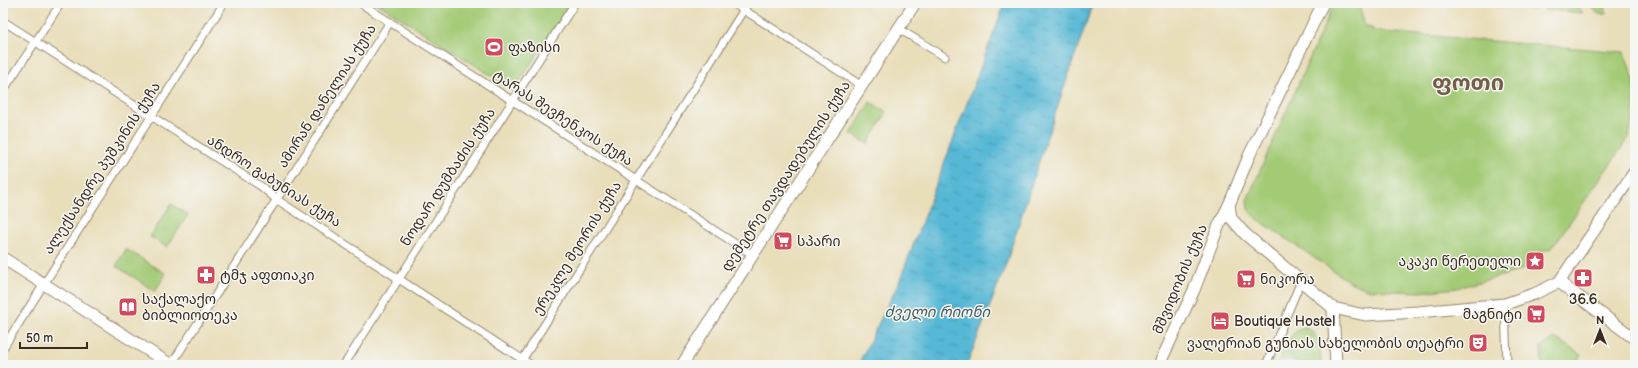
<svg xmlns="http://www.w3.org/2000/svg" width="1638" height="368" font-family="'Balsamiq Sans','Noto Sans Georgian',sans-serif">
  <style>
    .grass { fill: url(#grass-tufts); stroke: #6f7a4a }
    .park { fill: #a3ca75; stroke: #6f7a4a }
    .water { fill: url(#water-ripples); stroke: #48717a }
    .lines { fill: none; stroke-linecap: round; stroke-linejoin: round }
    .street-casing { stroke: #92846c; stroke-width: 9 }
    .secondary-casing { stroke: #92846c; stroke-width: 13 }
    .street { stroke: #fff; stroke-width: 7 }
    .secondary { stroke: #fff; stroke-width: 11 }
    .labels { text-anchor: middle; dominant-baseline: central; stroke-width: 3; stroke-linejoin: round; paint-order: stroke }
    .poi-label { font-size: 14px; fill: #3b2a1e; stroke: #f6f6f2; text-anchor: start }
    .street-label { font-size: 14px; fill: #3b2a1e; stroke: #f6f6f2 }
    .water-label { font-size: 15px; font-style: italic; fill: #445c5e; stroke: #f6f6f2 }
    .town-label { font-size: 22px; font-weight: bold; fill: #745d49; stroke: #f6f6f2 }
  </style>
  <defs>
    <pattern id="grass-tufts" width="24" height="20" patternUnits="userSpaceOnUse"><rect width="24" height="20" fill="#a3ca75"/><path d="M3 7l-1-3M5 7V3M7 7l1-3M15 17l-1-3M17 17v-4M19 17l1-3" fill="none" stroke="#86a45f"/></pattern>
    <pattern id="water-ripples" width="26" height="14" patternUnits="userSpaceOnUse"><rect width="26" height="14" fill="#56b8d5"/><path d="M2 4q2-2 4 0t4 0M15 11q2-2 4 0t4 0" fill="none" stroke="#4896ac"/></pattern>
  </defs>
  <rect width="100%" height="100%" fill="#f6f6f2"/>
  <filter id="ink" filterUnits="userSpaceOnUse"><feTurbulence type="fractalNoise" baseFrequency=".025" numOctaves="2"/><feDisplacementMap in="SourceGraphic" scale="8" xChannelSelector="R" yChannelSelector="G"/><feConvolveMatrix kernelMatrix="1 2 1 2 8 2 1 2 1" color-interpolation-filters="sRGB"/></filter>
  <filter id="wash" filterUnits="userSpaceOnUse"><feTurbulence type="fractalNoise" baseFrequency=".012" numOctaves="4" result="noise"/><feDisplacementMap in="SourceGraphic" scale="16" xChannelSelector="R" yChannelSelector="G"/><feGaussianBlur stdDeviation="0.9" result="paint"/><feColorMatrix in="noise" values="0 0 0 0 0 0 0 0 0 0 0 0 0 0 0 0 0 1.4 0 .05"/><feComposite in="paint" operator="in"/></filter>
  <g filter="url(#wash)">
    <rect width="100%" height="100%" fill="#e9deba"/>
    <g class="grass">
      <path d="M1499,3H1535V9L1496,6Z"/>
      <path d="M1546,3H1575L1583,13L1545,10Z"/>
      <path d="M1588,3H1604L1607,14H1598Z"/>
      <path d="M1306,327C1320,333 1320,351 1321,365L1280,359C1285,345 1289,331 1306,327Z"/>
    </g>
    <g class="park">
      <path d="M377,3H570L514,90Z"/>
      <path d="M1334,3H1359L1365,27L1372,28L1373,31L1624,52L1634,80L1635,91V102L1629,137L1552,248C1540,250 1527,261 1520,271L1457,288L1420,292L1369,290L1348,281L1256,218L1248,209L1247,200Z"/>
      <path d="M870,102L887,112L868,144L851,134Z"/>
      <path d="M171,204L188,215L167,247L150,237Z"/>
      <path d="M126,249L166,274L155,291L116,266Z"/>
      <path d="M1555,338L1581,355L1575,365H1542L1541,347Z"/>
    </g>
    <path class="water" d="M1005,3H1093L1040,158L1005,267L967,365H858L899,282Z"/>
  </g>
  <g filter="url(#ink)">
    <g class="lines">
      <defs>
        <g id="street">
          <path d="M360,3L753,255"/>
          <path d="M733,3L862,86"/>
          <path d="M3,21L262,187L276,199L531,365"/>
          <path d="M899,29L945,57"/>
          <path d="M3,91L61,3"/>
          <path d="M1505,304L1507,365"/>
          <path d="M3,348L224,3"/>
          <path d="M171,365L390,22"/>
          <path d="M344,365L575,3"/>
          <path d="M519,365L748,3"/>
          <path d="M1266,365L1301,281"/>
        </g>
        <g id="secondary">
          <path d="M1323,3L1249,156L1229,205L1231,218L1245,234L1333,308L1365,315L1418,312L1505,304L1534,294L1559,282L1635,171"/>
          <path d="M3,258L171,365"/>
          <path d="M1559,282L1635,339"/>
          <path d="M1333,308L1336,365"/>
          <path d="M682,365L915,3"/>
          <path d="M1159,365L1194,290L1219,225L1229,205"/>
        </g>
      </defs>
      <use href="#street" class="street-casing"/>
      <use href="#secondary" class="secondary-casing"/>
      <use href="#street" class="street"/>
      <use href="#secondary" class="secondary"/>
    </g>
  </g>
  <defs>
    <symbol id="stadium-square" viewBox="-11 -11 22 22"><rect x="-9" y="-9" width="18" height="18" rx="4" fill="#d1495b" stroke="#f6f6f2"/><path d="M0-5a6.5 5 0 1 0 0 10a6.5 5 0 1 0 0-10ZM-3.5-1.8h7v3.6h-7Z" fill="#fff"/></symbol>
    <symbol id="supermarket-square" viewBox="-11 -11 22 22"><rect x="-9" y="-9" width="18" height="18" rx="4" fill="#d1495b" stroke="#f6f6f2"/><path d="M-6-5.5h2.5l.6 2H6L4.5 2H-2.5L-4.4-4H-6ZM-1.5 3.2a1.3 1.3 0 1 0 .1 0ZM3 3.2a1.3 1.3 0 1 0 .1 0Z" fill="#fff"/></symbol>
    <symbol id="sight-square" viewBox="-11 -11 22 22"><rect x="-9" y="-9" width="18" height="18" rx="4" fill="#d1495b" stroke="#f6f6f2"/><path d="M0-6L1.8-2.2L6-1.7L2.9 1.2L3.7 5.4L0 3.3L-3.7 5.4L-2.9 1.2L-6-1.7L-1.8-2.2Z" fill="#fff"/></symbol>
    <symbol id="pharmacy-square" viewBox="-11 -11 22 22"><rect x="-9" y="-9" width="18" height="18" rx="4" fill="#d1495b" stroke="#f6f6f2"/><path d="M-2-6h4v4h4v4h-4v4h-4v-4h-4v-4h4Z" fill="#fff"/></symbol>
    <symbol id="library-square" viewBox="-11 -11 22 22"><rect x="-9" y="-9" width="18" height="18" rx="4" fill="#d1495b" stroke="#f6f6f2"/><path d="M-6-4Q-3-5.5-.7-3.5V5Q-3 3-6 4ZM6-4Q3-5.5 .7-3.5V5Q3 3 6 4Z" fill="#fff"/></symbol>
    <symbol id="hotel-square" viewBox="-11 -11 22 22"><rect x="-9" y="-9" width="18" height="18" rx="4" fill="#d1495b" stroke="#f6f6f2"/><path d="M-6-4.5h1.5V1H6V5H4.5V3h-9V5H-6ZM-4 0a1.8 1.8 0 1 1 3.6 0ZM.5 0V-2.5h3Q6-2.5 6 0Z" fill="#fff"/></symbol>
    <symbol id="theatre-square" viewBox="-11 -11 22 22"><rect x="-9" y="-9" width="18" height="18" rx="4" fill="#d1495b" stroke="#f6f6f2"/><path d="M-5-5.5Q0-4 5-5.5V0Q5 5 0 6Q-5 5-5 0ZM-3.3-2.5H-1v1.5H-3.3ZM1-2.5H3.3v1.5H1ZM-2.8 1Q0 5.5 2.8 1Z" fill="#fff"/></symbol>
  </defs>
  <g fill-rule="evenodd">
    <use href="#stadium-square" x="483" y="36" width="22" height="22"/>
    <use href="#supermarket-square" x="772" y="230" width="22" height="22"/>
    <use href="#sight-square" x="1524" y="250" width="22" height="22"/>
    <use href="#pharmacy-square" x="195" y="264" width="22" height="22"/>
    <use href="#pharmacy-square" x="1572" y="267" width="22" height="22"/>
    <use href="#supermarket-square" x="1235" y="268" width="22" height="22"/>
    <use href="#library-square" x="117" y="296" width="22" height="22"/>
    <use href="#supermarket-square" x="1525" y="303" width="22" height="22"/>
    <use href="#hotel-square" x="1209" y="310" width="22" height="22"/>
    <use href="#theatre-square" x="1467" y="332" width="22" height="22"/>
  </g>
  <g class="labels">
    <g class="poi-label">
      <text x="508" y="47">ფაზისი</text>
      <text x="797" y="241">სპარი</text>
      <text x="1521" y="261" text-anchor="end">აკაკი წერეთელი</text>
      <text x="220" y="275">ტმჯ აფთიაკი</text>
      <text x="1260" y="279">ნიკორა</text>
      <text x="142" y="299">საქალაქო<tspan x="142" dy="16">ბიბლიოთეკა</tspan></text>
      <text x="1583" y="299" text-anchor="middle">36.6</text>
      <text x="1522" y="314" text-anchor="end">მაგნიტი</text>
      <text x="1234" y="321">Boutique Hostel</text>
      <text x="1464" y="343" text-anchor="end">ვალერიან გუნიას სახელობის თეატრი</text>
    </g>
    <g class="street-label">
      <text transform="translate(327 96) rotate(-57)">ამირან დანელიას ქუჩა</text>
      <text transform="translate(563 118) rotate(33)">ტარას შევჩენკოს ქუჩა</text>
      <text transform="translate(102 168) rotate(-57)">ალექსანდრე პუშკინის ქუჩა</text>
      <text transform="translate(786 176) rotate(-57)">დემეტრე თავდადებულის ქუჩა</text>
      <text transform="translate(448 177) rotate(-57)">ნოდარ დუმბაძის ქუჩა</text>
      <text transform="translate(274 181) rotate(33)">ანდრო გაბუნიას ქუჩა</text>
      <text transform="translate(577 248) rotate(-58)">ერეკლე მეორის ქუჩა</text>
      <text transform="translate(1180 279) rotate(-67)">მშვიდობის ქუჩა</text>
    </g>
    <g class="water-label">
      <text x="937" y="312">ძველი რიონი</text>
    </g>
    <g class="town-label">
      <text x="1468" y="83">ფოთი</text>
    </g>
  </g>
  <rect width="1638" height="368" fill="none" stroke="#f6f6f2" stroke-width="16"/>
  <g transform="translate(1600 330)" stroke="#f6f6f2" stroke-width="3" paint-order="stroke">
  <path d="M0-3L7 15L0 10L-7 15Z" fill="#3b2a1e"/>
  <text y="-6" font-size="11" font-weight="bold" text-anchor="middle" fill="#3b2a1e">N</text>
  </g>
  <path d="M20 342v6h67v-6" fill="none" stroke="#3b2a1e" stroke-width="2"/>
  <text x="26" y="342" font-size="12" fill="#3b2a1e" stroke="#f6f6f2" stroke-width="3" paint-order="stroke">50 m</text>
</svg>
